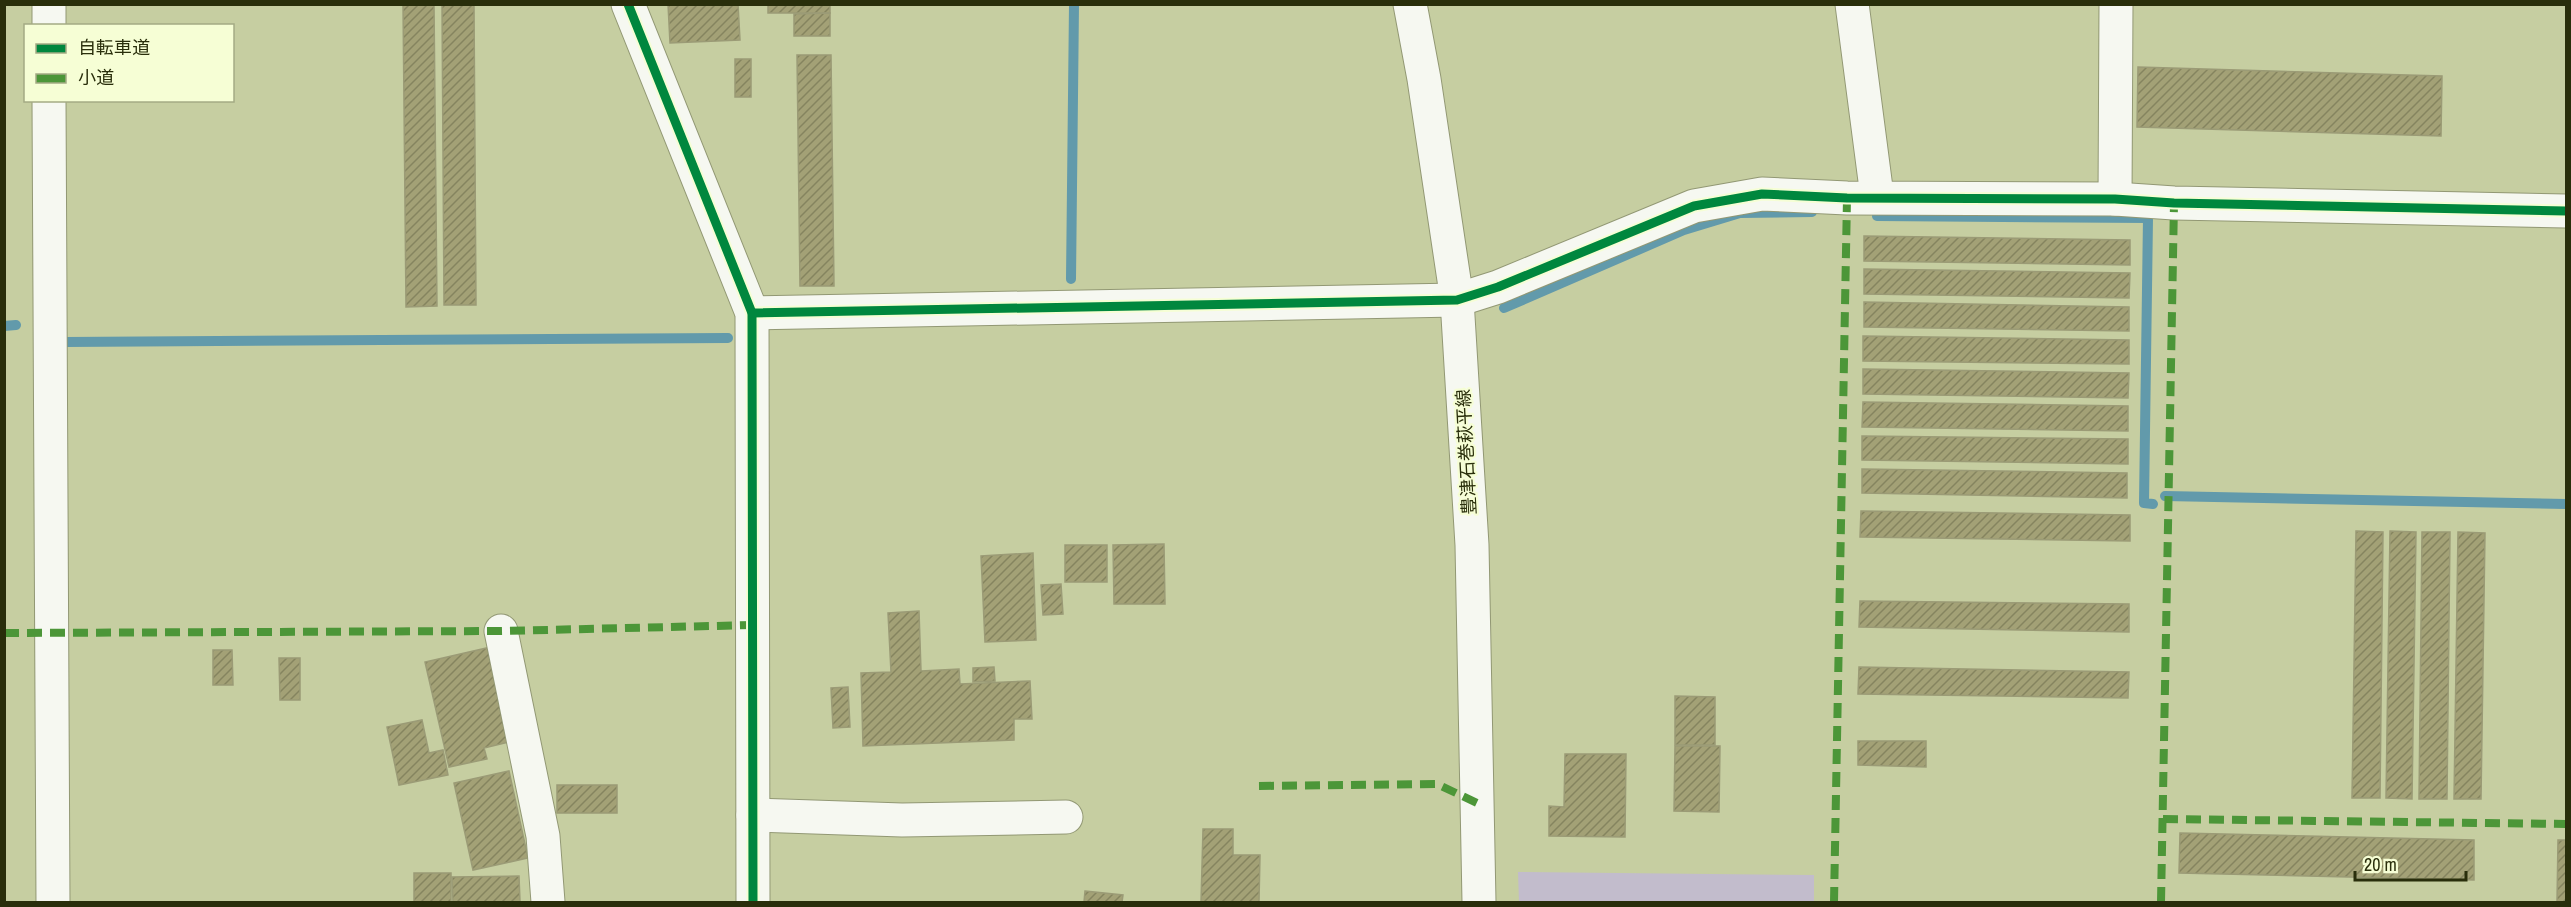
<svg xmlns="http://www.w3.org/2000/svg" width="2571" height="907" font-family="'Archivo Narrow','Noto Sans JP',sans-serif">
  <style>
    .grass { fill: #c2bccc }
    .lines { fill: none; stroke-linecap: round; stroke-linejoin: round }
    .stream { stroke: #629aab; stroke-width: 10 }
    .building { fill: url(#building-hatch); stroke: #9b9b76; stroke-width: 1.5 }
    .street-casing { stroke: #929874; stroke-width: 35 }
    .secondary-casing { stroke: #929874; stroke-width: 35 }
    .street { stroke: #f6f8f1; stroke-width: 33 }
    .secondary { stroke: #f6f8f1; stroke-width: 33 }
    .quiet { stroke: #4c9638; stroke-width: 8; stroke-dasharray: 15 8; stroke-linecap: butt }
    .cycleway-casing { stroke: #f6fed5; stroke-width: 13 }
    .cycleway { stroke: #00873e; stroke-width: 9 }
    .labels { text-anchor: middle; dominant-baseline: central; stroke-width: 4.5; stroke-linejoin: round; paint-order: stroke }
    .street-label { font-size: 18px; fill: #292e0b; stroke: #f6fed5 }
  </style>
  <defs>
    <pattern id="building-hatch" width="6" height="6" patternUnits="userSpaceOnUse" patternTransform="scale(1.5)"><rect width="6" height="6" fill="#a3a176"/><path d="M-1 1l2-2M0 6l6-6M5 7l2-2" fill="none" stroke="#85845f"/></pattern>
  </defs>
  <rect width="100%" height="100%" fill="#c6cea1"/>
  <path class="grass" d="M1518,872L1814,875V902H1519Z"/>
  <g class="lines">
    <g class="stream">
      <path d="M1877,216L2148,218L2144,503L2153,504"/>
      <path d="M1071,279L1074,4"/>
      <path d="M1504,308L1684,230L1740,213L1812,212"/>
      <path d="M4,326L16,325"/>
      <path d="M65,342L728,338"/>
      <path d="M2165,496L2566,504"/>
    </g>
  </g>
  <g class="building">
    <path d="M403,4H434L437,306L406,307Z"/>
    <path d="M442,4H474L476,305H444Z"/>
    <path d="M668,4H738L740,40L670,43Z"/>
    <rect x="768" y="4" width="62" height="9"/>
    <path d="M830,13V36H794V14Z"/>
    <path d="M797,55H831L834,286H800Z"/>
    <rect x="735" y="59" width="16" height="38"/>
    <path d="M2138,67L2442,76L2441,136L2137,127Z"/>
    <path d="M1864,236L2130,240V265L1864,261Z"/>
    <path d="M1864,269L2130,273L2129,298L1864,294Z"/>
    <path d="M1864,302L2129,307V331L1864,327Z"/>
    <path d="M1863,336L2129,340V364L1863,361Z"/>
    <path d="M1863,369L2129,373L2128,398L1863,394Z"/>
    <path d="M1863,402L2128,406V431L1862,427Z"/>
    <path d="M1862,436L2128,439V464L1862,460Z"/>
    <path d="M1862,469L2127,473V498L1862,493Z"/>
    <path d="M1861,511L2130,515V541L1860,537Z"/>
    <path d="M2356,531L2383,532L2380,798H2352Z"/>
    <path d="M2390,531L2416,532L2412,799L2386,798Z"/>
    <path d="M2422,532H2450L2447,799H2419Z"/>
    <path d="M2458,532L2485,533L2481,799H2454Z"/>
    <path d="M1164,544L1165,604H1114L1113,545Z"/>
    <rect x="1065" y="545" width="42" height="37"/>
    <path d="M1033,553L1036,640L985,642L981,556Z"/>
    <path d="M1061,584L1063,614L1043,615L1041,585Z"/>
    <path d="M1860,601L2129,604V632L1859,627Z"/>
    <path d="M919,611L921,671L959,669L960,684L1030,681L1032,719H1014V740L863,746L861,673L891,672L888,613Z"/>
    <path d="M491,647L513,741L484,748L487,759L449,767L425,662Z"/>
    <path d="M213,650H232L233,685H213Z"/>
    <path d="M279,658H300V700H280Z"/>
    <path d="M994,667L995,681L973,682V668Z"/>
    <path d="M1859,667L2129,672L2128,698L1858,694Z"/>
    <path d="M848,687L850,727L833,728L831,688Z"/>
    <path d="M1675,696L1715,697V745H1675Z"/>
    <path d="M422,720L429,753L443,750L448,775L399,785L387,727Z"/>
    <path d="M1858,741H1926V767L1858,765Z"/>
    <path d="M1675,746H1720L1719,812L1674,811Z"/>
    <path d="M1565,754H1626L1625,837L1549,836V806L1564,807Z"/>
    <path d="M509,771L528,858L473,870L454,783Z"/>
    <rect x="557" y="785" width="60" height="28"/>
    <path d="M1203,829H1233V855H1260L1259,902H1201Z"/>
    <path d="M2180,833L2474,840V880L2179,873Z"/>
    <path d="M2558,840H2566V902H2557Z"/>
    <rect x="414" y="873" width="37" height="29"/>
    <path d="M519,876L520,902H453L452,877Z"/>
    <path d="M1085,891L1123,895L1122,902H1084Z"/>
  </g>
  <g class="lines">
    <defs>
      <g id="street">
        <path d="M49,4V26"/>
        <path d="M628,4L752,313L753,902"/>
        <path d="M1852,4L1877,196"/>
        <path d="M49,100L53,902"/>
        <path d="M2115,199L2116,4"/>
        <path d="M752,313L1457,300L1498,287L1694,206L1762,194L1847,198L2115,199L2174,203L2566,211"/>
        <path d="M501,631L543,836L548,902"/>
        <path d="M753,815L902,820L1066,817"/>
      </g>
      <path id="secondary" d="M1410,4L1424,79L1457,300L1472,545L1479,902"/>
    </defs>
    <use href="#street" class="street-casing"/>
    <use href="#secondary" class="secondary-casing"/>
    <use href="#street" class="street"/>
    <use href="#secondary" class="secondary"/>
    <g class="quiet">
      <path d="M4,633L501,631L754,625"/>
      <path d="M1259,786L1437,784L1477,803"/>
      <path d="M2163,819L2566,824"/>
      <path d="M1834,902L1847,198"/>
      <path d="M2161,902L2174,203"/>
    </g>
    <defs>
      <g id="cycleway">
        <path d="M628,4L752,313L753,902"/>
        <path d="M752,313L1457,300L1498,287L1694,206L1762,194L1847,198L2115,199L2174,203L2566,211"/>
      </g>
    </defs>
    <use href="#cycleway" class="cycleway-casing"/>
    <use href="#cycleway" class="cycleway"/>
  </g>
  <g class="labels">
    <g class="street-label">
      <text transform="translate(1466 452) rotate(-93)">豊津石巻萩平線</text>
    </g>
  </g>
  <rect width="2571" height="907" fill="none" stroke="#292e0b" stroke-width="12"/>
  <rect x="24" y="24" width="210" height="78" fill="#f6fed5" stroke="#a4ab84" stroke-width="1.5"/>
  <rect x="36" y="44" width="30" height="9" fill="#00873e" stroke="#a4ab84" stroke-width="1.5"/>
  <text x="78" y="54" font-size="18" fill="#292e0b">自転車道</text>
  <rect x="36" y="74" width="30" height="9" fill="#4c9638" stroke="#a4ab84" stroke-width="1.5"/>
  <text x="78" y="84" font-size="18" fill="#292e0b">小道</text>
  <path d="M2355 871v9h111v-9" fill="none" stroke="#292e0b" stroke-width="3"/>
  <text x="2364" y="871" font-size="18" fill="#292e0b" stroke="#f6fed5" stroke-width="4.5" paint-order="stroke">20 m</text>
</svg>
